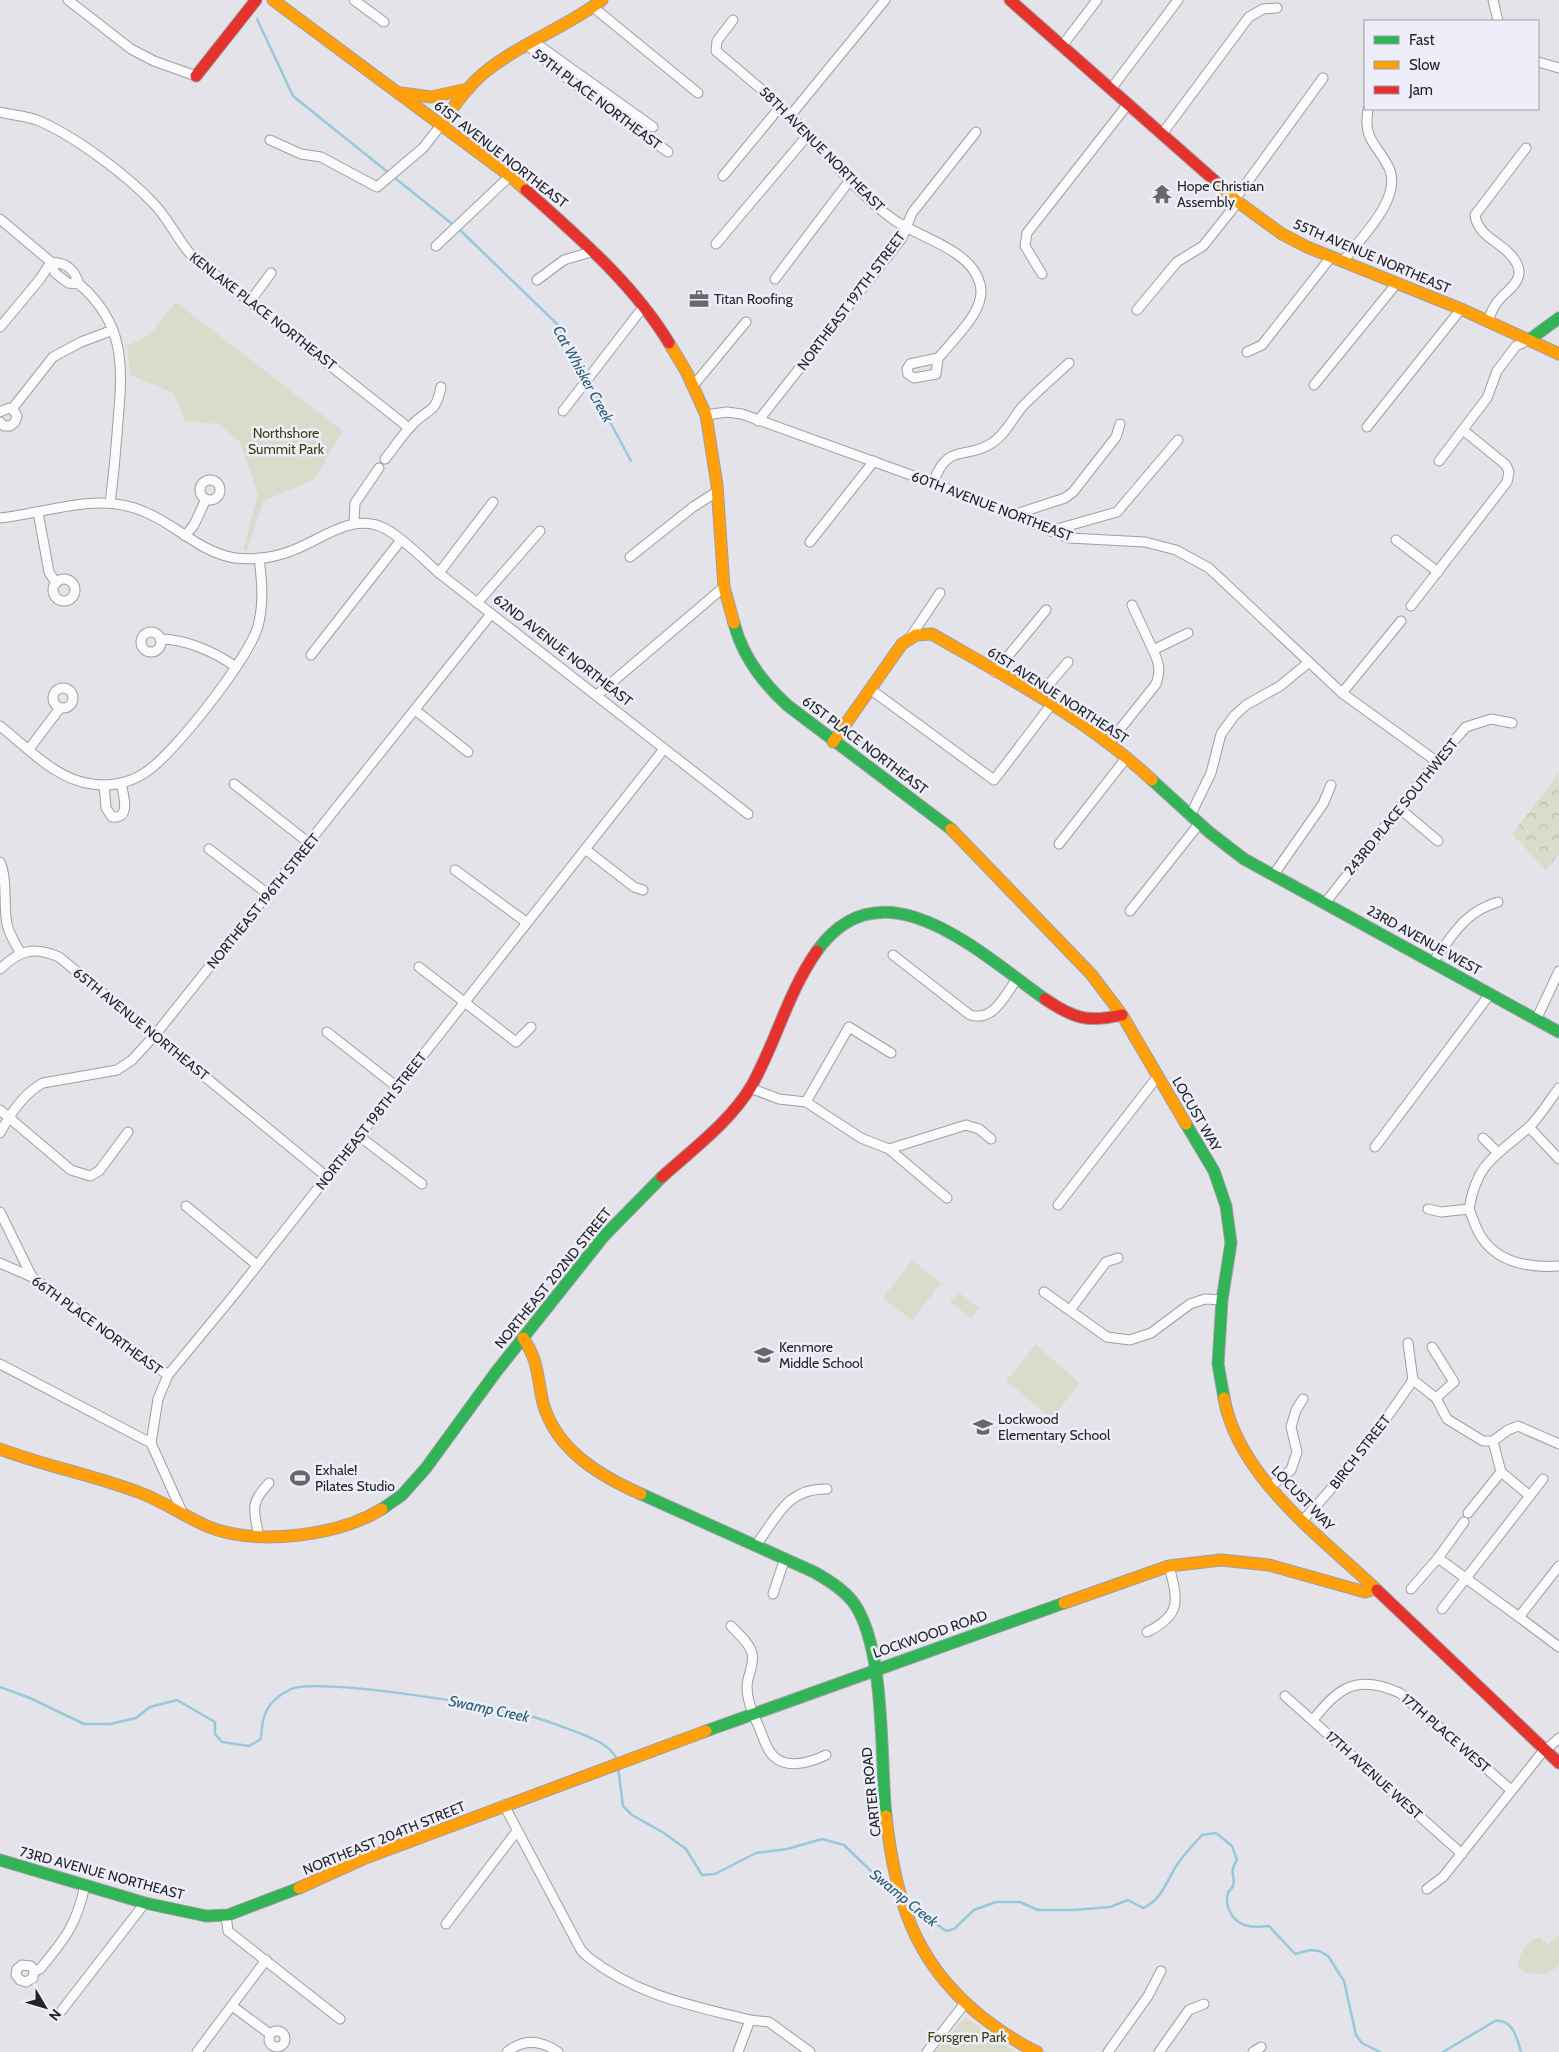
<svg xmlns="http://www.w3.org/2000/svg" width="1559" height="2052" font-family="Cabin,sans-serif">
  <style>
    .green { fill: #d9dccb }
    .forest { fill: url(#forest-crowns) }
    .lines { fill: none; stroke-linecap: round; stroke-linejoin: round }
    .stream { stroke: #98c8dc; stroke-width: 2.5 }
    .street-casing { stroke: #9e9ea3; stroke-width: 11 }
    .fast-casing { stroke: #9e9ea3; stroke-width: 13 }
    .slow-casing { stroke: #9e9ea3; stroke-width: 13 }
    .jam-casing { stroke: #9e9ea3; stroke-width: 13 }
    .street { stroke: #fbfbfc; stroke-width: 9 }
    .fast { stroke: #30b455; stroke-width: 11 }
    .slow { stroke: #ff9f0a; stroke-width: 11 }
    .jam { stroke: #e5322d; stroke-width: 11 }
    .labels { text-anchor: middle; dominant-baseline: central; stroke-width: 5; stroke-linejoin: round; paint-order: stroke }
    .street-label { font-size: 14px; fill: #242428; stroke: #edeef9 }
    .poi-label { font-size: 14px; fill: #242428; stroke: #edeef9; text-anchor: start }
    .park-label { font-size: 14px; fill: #3a3f12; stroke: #edeef9 }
    .water-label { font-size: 15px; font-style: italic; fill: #265d71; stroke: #edeef9 }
  </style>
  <defs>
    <pattern id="forest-crowns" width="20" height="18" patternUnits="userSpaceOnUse" patternTransform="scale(1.25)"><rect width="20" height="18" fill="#d9dccb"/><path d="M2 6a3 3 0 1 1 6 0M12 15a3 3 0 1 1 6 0" fill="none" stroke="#babdae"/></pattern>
  </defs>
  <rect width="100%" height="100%" fill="#e3e3e9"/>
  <g class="green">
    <path d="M176,302L343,431L314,480L263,501L247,551L243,550L258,495L240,442L218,424L185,421L174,393L130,375L127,346L149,335Z"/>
    <path d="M912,1260L941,1283L912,1320L883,1298Z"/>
    <path d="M958,1292L979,1308L971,1318L950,1302Z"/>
    <path d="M1036,1344L1079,1383L1052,1419L1006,1381Z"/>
    <path d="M1559,1935V1966L1544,1975L1525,1972L1518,1967C1518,1954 1527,1942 1539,1937L1547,1945Z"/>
    <path d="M965,2017L1015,2052H936Z"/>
  </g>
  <path class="forest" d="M1559,773V854L1546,870L1512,834Z"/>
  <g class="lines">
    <g class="stream">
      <path d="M257,19L293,96L451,223"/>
      <path d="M461,231L557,324L585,376"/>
      <path d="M588,381L631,461"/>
      <path d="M0,1687L30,1698L84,1724H110L136,1718L150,1707L177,1700L215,1722V1734L222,1742L249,1746L261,1739C262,1715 266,1702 289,1690C312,1676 489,1705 522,1714C537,1717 594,1737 604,1745C609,1748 614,1754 617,1759"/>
      <path d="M618,1767L623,1806L632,1815L664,1833L686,1849L702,1875L715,1874L756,1853L787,1849L822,1839L844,1845L895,1894"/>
      <path d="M905,1901L946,1931L954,1929L974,1910L996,1902H1020L1038,1910H1073L1110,1907L1128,1900L1143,1908C1161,1900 1166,1883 1175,1868C1182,1856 1193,1845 1202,1835L1216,1833L1232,1846L1237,1860C1228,1874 1236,1875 1233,1886C1232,1889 1229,1890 1228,1893C1224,1908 1234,1924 1249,1926C1255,1928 1263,1926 1269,1926L1295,1954L1310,1950L1319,1951L1328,1956L1344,1981L1356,2035L1362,2043L1380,2052"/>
      <path d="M1443,2052L1495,2021C1513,2019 1517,2038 1521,2052"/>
    </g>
    <defs>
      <g id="street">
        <path d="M68,0L131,49L154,61L196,76"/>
        <path d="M354,0L384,22"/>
        <path d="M1493,0L1498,21"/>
        <path d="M593,7L698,93"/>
        <path d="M733,20L717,41L716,51C741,72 767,93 790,116C825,150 854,191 894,220C920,238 972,250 980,284C987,309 956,336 942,354L938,358L910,364L907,369L908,374L914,378L936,374L938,358"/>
        <path d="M534,42L653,127"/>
        <path d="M527,45L567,78L668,152"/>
        <path d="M1062,46L1097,0"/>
        <path d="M1538,62L1559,68"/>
        <path d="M1111,89L1178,0"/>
        <path d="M0,112C12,115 26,116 37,120C75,136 127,175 155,205C170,221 178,241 193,257L409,428"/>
        <path d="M790,116L885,0"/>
        <path d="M1162,134L1249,17L1263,9L1277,8"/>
        <path d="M270,140L301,154L321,157L377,187L423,148L441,125"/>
        <path d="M723,176L780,107"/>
        <path d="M1235,199L1323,78"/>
        <path d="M0,219L51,262L55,273L68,283L79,284C74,269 67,263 51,262"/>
        <path d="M716,244L807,136"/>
        <path d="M436,246L510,176"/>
        <path d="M1343,261C1360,239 1403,198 1389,168C1376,142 1363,141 1368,109"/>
        <path d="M1042,274L1025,246L1027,233L1128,104"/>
        <path d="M775,279L850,180"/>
        <path d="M537,280L564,260L594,251"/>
        <path d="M79,284C125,323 123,366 118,421C116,448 114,475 110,502"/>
        <path d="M251,300L271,273"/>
        <path d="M1137,310L1177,262L1203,246L1238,202"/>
        <path d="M1488,321C1491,313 1493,306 1499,300C1507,290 1525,281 1517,264C1507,243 1478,239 1475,215L1526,148"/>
        <path d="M0,327L40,279L51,262"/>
        <path d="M1247,352L1262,345L1331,257"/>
        <path d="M1314,385L1397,283"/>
        <path d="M693,386L746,322"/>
        <path d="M12,409L53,357L81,342L113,330"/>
        <path d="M563,411L644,306"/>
        <path d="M0,412L9,408L14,411L17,416L15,422L10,426H4L0,422"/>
        <path d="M706,415L727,412L742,414L933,483L1069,538L1145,542L1176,550L1209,568L1342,693L1436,761"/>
        <path d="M758,421L902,238L912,213L976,132"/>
        <path d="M1367,427L1461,309"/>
        <path d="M385,459C394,448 402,435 412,425C428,407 435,416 441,387"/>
        <path d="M1439,461L1487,398L1497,371L1516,346L1529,340"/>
        <circle cx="210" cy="490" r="10"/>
        <path d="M933,483C948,441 965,461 992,443C1007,433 1012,418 1024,405C1038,390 1054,377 1069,363"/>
        <path d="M38,512L49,572L56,583"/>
        <path d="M1013,515L1065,498L1073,492L1116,437L1120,424"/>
        <path d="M0,518C49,513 97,491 145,512C177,525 199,552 235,558C254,560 273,558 291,551C322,540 352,511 386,529C405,540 422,558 439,573L748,814"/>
        <path d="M354,523L355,503L379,468"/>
        <path d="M1050,531L1117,512L1178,440"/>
        <path d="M185,536L194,525L206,499"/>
        <path d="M1396,540L1438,572"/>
        <path d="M810,542L874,461"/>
        <path d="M630,557L693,507L718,491"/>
        <path d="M439,573L493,502"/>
        <circle cx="64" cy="590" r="11"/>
        <path d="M477,603L540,531"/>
        <path d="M1132,605L1153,650"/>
        <path d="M1411,606L1507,482L1509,472L1506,465L1463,430"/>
        <circle cx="151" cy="642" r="10"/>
        <path d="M911,636L940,593"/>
        <path d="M160,639C186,639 215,652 236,667"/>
        <path d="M311,655L401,540"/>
        <path d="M995,672L1046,610"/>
        <circle cx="63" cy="698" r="10"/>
        <path d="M870,689L994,780L1051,705"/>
        <path d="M1342,693L1401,621"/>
        <path d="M597,695L724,587"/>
        <path d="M1038,697L1068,662"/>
        <path d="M415,710L468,752"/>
        <path d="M0,726C27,747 56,780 92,784C110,787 130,783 146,772C174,754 249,658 258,626C264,603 262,581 259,558"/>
        <path d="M1109,743L1156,684C1161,670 1159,663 1153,650L1188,633"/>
        <path d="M29,749L60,708"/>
        <path d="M234,784L309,843"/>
        <path d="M104,785L106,808L112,817C132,819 123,794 121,783"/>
        <path d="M1399,808L1438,841"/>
        <path d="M1190,816L1211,773L1221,734L1234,716L1246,705L1280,686L1308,663"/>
        <path d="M1059,844L1127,757"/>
        <path d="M209,849L268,894"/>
        <path d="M585,849L634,887L643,890"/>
        <path d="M0,862C8,881 3,904 7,924C9,934 15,943 20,952"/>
        <path d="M455,870L526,922"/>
        <path d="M1274,874L1323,804L1331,785"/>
        <path d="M1326,902L1436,761L1466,727L1491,719L1512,723"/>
        <path d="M1130,911L1199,824"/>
        <path d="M893,955L970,1015C994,1022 1004,996 1017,979"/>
        <path d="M1433,962C1453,935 1464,912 1498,902"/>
        <path d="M419,967L516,1042L531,1027"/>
        <path d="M0,969C20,950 33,946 59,957L327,1177"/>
        <path d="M1536,1020L1559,971"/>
        <path d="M327,1032L397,1087"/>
        <path d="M750,1088L779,1099L806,1102L861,1138L889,1149L947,1198"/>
        <path d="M806,1102L849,1027L891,1053"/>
        <path d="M0,1110L71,1170L90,1176L99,1171L128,1132"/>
        <path d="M1529,1127L1559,1159"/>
        <path d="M0,1133C10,1114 24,1093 43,1083L117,1070L132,1060L155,1035L491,614"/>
        <path d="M359,1136L422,1184"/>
        <path d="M1483,1138L1497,1152"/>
        <path d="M1375,1147L1490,994"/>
        <path d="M889,1149L966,1125L979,1129L991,1139"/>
        <path d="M1058,1205L1158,1076"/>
        <path d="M186,1206L257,1265"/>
        <path d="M1428,1209L1441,1212L1469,1209C1477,1162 1495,1157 1528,1128C1540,1117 1549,1101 1559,1088"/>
        <path d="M1469,1209C1473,1218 1476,1230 1482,1238C1499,1263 1530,1268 1559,1266"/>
        <path d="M0,1212L32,1277"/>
        <path d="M0,1263L32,1277L168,1375"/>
        <path d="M1044,1292L1107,1337L1130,1340L1151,1333L1190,1304L1205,1299L1222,1300"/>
        <path d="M1070,1310L1106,1262L1118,1258"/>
        <path d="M1408,1343L1413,1380L1436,1398L1447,1419L1483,1441H1493L1508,1430L1518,1426L1559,1444"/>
        <path d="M1432,1347L1454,1382L1436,1398"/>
        <path d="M0,1364L151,1443"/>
        <path d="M1493,1441L1501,1472L1530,1496"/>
        <path d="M1270,1487L1291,1470L1297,1452L1291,1427L1296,1410L1303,1399"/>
        <path d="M1468,1513L1501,1472"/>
        <path d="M183,1514L151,1443L158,1399L168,1375L234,1295L664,749"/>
        <path d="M1303,1520C1344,1477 1379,1430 1413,1380"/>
        <path d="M259,1537C254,1510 249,1504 269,1483"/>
        <path d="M756,1545C778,1516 787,1488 827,1489"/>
        <path d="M1438,1558L1464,1522"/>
        <path d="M1559,1566L1519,1617L1559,1647"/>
        <path d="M1411,1589L1438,1558L1519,1617"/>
        <path d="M773,1594L785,1558"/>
        <path d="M1442,1609L1543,1479"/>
        <path d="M731,1626C738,1634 749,1642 752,1653C755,1665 747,1675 747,1687C747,1700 753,1715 759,1727C762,1735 765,1744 770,1752C783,1771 809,1763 826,1755"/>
        <path d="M1147,1632C1182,1615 1178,1600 1169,1566"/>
        <path d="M1285,1696L1462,1854"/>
        <path d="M1313,1720C1339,1686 1358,1674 1400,1693L1511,1790"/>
        <path d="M504,1805L581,1950L588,1957C638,1996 690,2005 750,2020"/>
        <path d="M1427,1889L1443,1877L1540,1755L1559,1738"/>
        <path d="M226,1915L228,1931L340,2019"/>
        <path d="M446,1924L517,1831"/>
        <path d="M34,1971L33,1978L26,1982L20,1980L16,1975L17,1969L22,1965L31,1966L34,1971L40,1969C65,1939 77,1924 85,1885"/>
        <path d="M232,2006L270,2034"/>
        <path d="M62,2010L145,1903"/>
        <circle cx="277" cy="2039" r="8"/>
        <path d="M197,2052L266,1960"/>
        <path d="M507,2052C524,2038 541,2040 558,2052"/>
        <path d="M738,2052L750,2020L769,2022L810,2052"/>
        <path d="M927,2052L965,2003"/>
        <path d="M1108,2052L1148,1996L1161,1971"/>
        <path d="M1159,2052L1189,2010L1204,2004"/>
        <path d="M1253,2052L1261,2047"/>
      </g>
      <g id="fast">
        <path d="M1529,340L1559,318"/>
        <path d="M734,623C742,655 763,683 787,705L951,829"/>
        <path d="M1152,780L1209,832L1244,859L1559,1032"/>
        <path d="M817,951C883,859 981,954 1045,999"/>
        <path d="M1186,1124L1214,1171L1226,1206L1231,1243L1222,1300L1218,1364L1224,1398"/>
        <path d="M641,1494L814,1572C828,1580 843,1589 853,1602C886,1646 880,1759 886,1816"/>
        <path d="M382,1509L402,1495L426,1468L496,1372L604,1236L662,1177"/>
        <path d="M706,1731L1064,1603"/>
        <path d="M0,1860L145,1903L206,1916L228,1915L299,1888"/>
      </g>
      <g id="slow">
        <path d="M273,0L510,176L526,190"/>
        <path d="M401,93L431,97L468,89"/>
        <path d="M441,125C454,106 467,87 485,72C521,43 565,28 602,0"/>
        <path d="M1214,180L1238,202L1282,234L1307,247L1461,309L1559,354"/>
        <path d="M669,343L687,373L706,415L717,485L724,587L734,623"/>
        <path d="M833,742L902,644L916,635L932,634C1008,678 1087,719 1152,780"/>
        <path d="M951,829L1091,974L1122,1015L1186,1124"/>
        <path d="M523,1338C539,1361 537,1377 543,1403C556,1450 600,1476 641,1494"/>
        <path d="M1224,1398C1238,1477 1322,1538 1377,1590"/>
        <path d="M0,1449C45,1466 93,1475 138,1492C163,1501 185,1517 209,1527C258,1546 338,1536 382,1509"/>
        <path d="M1064,1603L1169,1566L1221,1560L1269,1565L1365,1592L1374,1589"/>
        <path d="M886,1816C895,1899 914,1963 982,2017C999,2030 1017,2043 1037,2052"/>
        <path d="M299,1888L363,1859L706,1731"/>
      </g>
      <g id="jam">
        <path d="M1010,0L1214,180"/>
        <path d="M196,76L256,0"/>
        <path d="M526,190C577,236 633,283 669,343"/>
        <path d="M1045,999C1073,1018 1087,1023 1122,1015"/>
        <path d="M662,1177C693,1149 731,1121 752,1085C776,1042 788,992 817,951"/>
        <path d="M1377,1590L1559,1763"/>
      </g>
    </defs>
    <use href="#street" class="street-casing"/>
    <use href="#fast" class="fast-casing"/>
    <use href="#slow" class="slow-casing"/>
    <use href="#jam" class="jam-casing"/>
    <use href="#street" class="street"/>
    <use href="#fast" class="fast"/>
    <use href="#slow" class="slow"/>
    <use href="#jam" class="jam"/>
  </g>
  <defs>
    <symbol id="temple-bare" viewBox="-9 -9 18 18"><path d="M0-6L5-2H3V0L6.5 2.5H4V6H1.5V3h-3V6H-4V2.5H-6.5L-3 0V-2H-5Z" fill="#67676c" stroke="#edeef9" stroke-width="2.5" paint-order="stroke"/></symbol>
    <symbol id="office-bare" viewBox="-9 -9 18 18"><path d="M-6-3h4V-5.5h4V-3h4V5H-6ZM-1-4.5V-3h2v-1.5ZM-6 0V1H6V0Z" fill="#67676c" stroke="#edeef9" stroke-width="2.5" paint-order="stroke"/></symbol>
    <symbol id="school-bare" viewBox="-9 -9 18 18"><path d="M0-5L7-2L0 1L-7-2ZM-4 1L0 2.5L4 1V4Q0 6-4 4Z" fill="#67676c" stroke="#edeef9" stroke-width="2.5" paint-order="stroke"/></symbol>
    <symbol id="stadium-bare" viewBox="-9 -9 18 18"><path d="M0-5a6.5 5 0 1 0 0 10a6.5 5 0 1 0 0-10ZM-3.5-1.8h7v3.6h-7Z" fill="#67676c" stroke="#edeef9" stroke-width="2.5" paint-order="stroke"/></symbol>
  </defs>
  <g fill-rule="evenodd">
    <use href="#temple-bare" x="1148" y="180" width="28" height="28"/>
    <use href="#office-bare" x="685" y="285" width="28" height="28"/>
    <use href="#school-bare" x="750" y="1341" width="28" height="28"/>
    <use href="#school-bare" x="969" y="1413" width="28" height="28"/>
    <use href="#stadium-bare" x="286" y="1464" width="28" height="28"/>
  </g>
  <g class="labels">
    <g class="street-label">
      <text transform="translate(597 99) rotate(37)">59TH PLACE NORTHEAST</text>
      <text transform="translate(822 149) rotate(45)">58TH AVENUE NORTHEAST</text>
      <text transform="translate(501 154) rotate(38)">61ST AVENUE NORTHEAST</text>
      <text transform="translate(1372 256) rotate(23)">55TH AVENUE NORTHEAST</text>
      <text transform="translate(851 301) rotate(-53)">NORTHEAST 197TH STREET</text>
      <text transform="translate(263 311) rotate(38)">KENLAKE PLACE NORTHEAST</text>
      <text transform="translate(992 506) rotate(21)">60TH AVENUE NORTHEAST</text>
      <text transform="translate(563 650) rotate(38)">62ND AVENUE NORTHEAST</text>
      <text transform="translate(1058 695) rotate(33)">61ST AVENUE NORTHEAST</text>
      <text transform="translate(865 745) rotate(37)">61ST PLACE NORTHEAST</text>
      <text transform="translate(1401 807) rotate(-51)">243RD PLACE SOUTHWEST</text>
      <text transform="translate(263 901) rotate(-51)">NORTHEAST 196TH STREET</text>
      <text transform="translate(1424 940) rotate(29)">23RD AVENUE WEST</text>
      <text transform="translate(141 1024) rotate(39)">65TH AVENUE NORTHEAST</text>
      <text transform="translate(1197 1114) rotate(60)">LOCUST WAY</text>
      <text transform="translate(371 1121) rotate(-52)">NORTHEAST 198TH STREET</text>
      <text transform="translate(553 1278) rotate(-51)">NORTHEAST 202ND STREET</text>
      <text transform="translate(97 1325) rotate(36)">66TH PLACE NORTHEAST</text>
      <text transform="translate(1360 1452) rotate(-52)">BIRCH STREET</text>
      <text transform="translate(1303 1498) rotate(46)">LOCUST WAY</text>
      <text transform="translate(930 1634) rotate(-19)">LOCKWOOD ROAD</text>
      <text transform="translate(1446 1733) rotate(41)">17TH PLACE WEST</text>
      <text transform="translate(1374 1775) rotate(42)">17TH AVENUE WEST</text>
      <text transform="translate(871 1792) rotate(-96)">CARTER ROAD</text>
      <text transform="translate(384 1838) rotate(-22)">NORTHEAST 204TH STREET</text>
      <text transform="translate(102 1873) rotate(15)">73RD AVENUE NORTHEAST</text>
    </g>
    <g class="poi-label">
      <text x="1177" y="186">Hope Christian<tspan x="1177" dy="16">Assembly</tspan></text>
      <text x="714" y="299">Titan Roofing</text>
      <text x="779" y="1347">Kenmore<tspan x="779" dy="16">Middle School</tspan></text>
      <text x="998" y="1419">Lockwood<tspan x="998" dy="16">Elementary School</tspan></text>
      <text x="315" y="1470">Exhale!<tspan x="315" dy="16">Pilates Studio</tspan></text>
    </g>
    <g class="park-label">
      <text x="286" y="433">Northshore<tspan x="286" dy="16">Summit Park</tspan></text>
      <text x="967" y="2037">Forsgren Park</text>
    </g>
    <g class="water-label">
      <text transform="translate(583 374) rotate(61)">Cat Whisker Creek</text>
      <text transform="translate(489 1709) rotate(12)">Swamp Creek</text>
      <text transform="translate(904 1898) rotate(39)">Swamp Creek</text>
    </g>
  </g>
  <rect x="1364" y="20" width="175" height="90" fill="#edeef9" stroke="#9d9da5"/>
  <rect x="1374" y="36" width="25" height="8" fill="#30b455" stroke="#9d9da5"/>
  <text x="1409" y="45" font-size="15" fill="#242428">Fast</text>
  <rect x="1374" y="61" width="25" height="8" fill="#ff9f0a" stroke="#9d9da5"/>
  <text x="1409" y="70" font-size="15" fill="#242428">Slow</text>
  <rect x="1374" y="86" width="25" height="8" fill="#e5322d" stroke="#9d9da5"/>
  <text x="1409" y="95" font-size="15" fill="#242428">Jam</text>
  <g transform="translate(45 2007) rotate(128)" stroke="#edeef9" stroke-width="4" paint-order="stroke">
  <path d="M0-4L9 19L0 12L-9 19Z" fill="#242428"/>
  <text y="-8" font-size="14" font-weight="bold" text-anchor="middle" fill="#242428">N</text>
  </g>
</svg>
